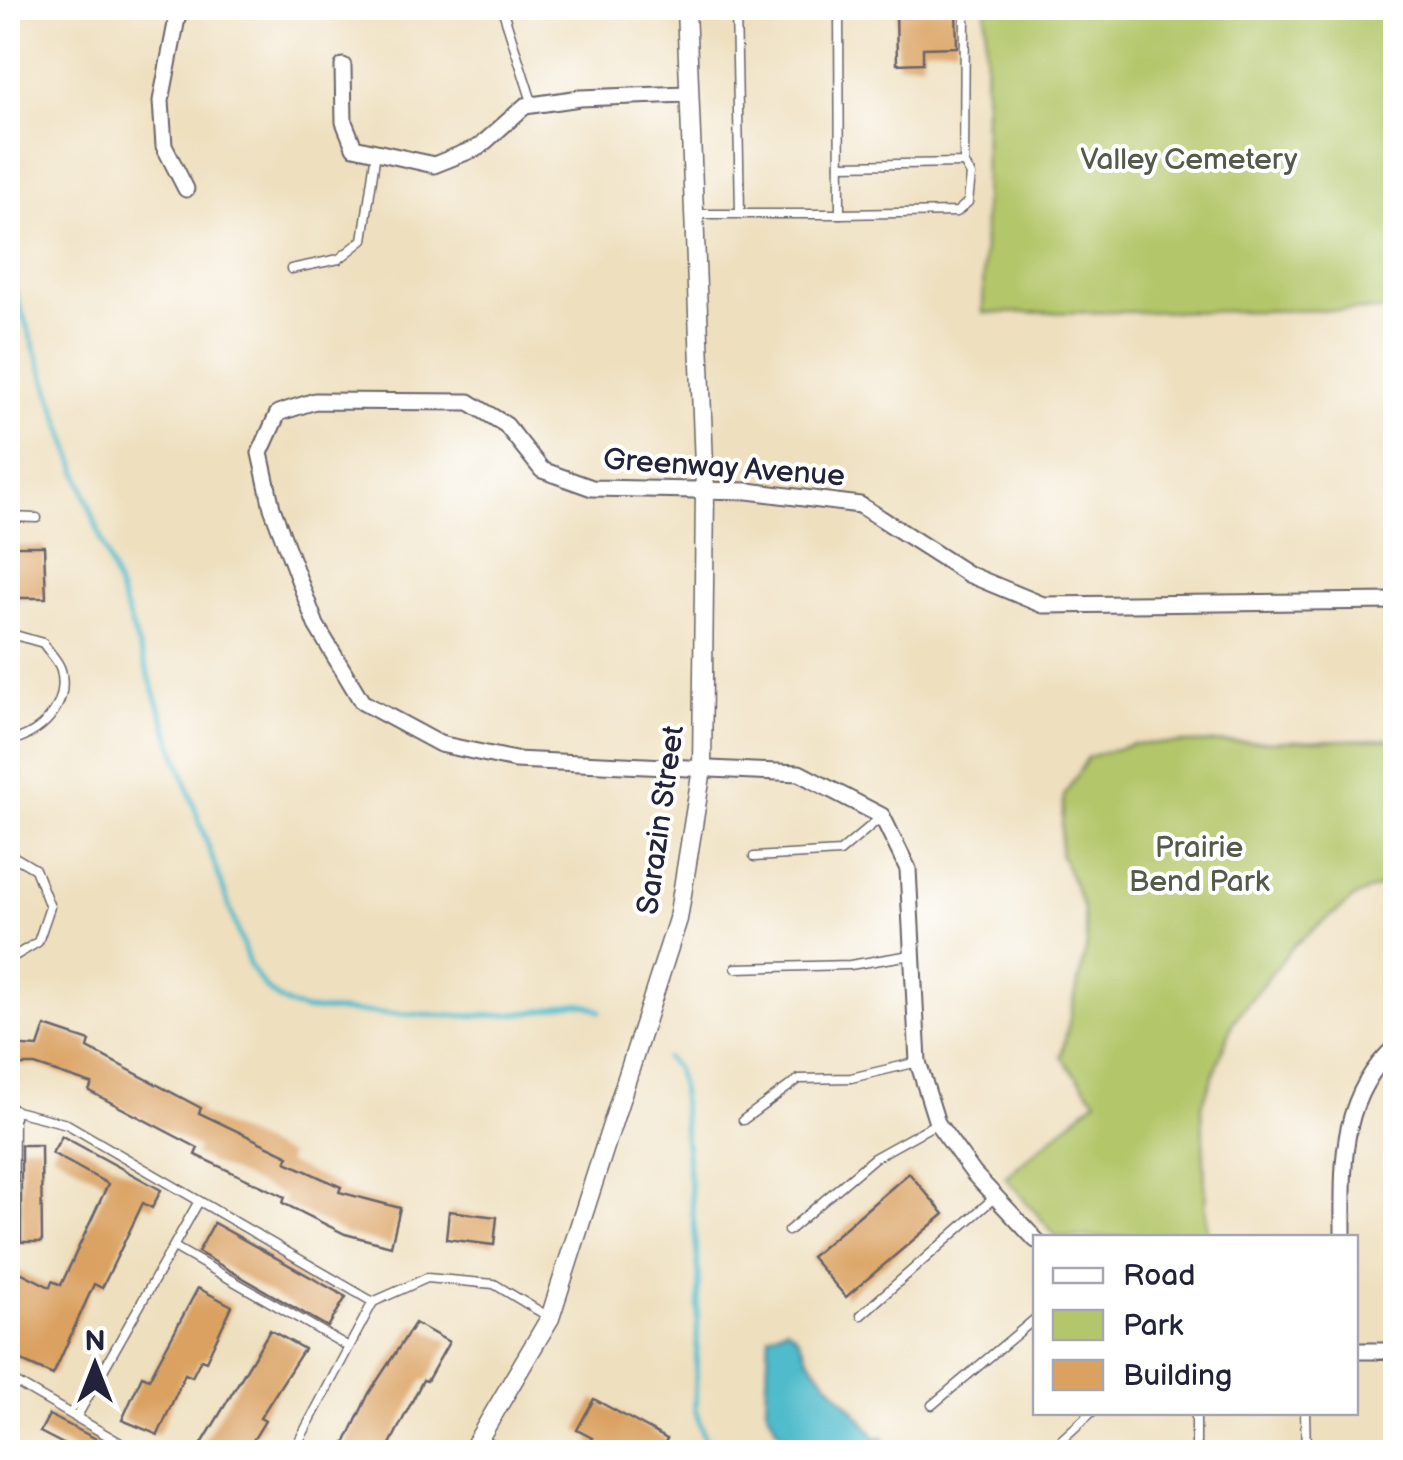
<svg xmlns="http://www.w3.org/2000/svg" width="1403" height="1460" font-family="'Balsamiq Sans',sans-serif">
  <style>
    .green { fill: #b3c669; stroke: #6a7452; stroke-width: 2.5 }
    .water { fill: #4fbbcb; stroke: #386e83; stroke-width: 2.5 }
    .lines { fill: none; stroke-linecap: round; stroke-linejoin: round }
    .stream { stroke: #4fbbcb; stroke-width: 5 }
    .building { fill: #daa161 }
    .service-casing { stroke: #696469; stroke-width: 11 }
    .minor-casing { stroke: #696469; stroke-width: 19 }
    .tertiary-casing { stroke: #696469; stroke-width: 21 }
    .service { stroke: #fff; stroke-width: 8 }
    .minor { stroke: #fff; stroke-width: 15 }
    .tertiary { stroke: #fff; stroke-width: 18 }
    .labels { text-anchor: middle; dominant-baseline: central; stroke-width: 8; stroke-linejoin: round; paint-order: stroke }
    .park-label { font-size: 30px; fill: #555b4b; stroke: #fff }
    .street-label { font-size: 30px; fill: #22223b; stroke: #fff }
  </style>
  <rect width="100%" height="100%" fill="#fff"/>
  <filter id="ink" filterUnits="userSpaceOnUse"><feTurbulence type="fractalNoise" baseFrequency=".01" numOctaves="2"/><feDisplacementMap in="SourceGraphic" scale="20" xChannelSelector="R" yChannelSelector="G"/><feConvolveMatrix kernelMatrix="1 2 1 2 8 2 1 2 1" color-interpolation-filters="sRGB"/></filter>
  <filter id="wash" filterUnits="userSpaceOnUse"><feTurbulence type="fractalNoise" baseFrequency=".0048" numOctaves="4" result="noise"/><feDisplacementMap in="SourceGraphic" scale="40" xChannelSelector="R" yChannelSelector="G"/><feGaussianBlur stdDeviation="2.25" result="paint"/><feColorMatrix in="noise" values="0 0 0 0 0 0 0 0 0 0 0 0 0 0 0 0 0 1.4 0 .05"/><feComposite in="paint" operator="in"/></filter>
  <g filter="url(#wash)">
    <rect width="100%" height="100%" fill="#eedfbe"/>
    <g class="green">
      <path d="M986,8H1395V310L983,313Z"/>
      <path d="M1395,739V881L1358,895L1294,945L1233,1022L1202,1105L1207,1237H1057L1005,1177L1096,1100L1061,1057L1087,945L1083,906L1060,853L1064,796L1088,757L1133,744Z"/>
    </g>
    <path class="water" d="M786,1327C800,1336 801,1345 809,1358C829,1388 858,1410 877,1440L882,1437L892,1452H806L778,1431L766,1407L769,1335Z"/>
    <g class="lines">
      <g class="stream">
        <path d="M8,272L250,966C264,989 278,1004 306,1010C378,1011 471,1022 540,1011C563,1007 578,998 600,1011"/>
        <path d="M666,1058L676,1068L680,1085L699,1275L695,1409L709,1452"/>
      </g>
    </g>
    <g id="blocks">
      <g class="building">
        <path d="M896,8H956L957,47L923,48V63L897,64Z"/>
        <path d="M8,546H44L46,598H8Z"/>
        <path d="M45,1026L90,1041L88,1048L201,1108L199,1113L289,1156L286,1162L341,1187L339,1192L400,1208L391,1246L345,1234L283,1203L285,1197L195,1155L198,1148L89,1091L92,1084L35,1065H8V1045L38,1047Z"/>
        <path d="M62,1136L161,1190L152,1208L143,1203L102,1288L94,1284L53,1375L8,1355V1279L14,1269L50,1287L52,1281L61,1285L108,1184L52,1153Z"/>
        <path d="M21,1145H41L42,1242H21Z"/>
        <path d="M909,1173L944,1214L846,1297L811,1257Z"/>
        <path d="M449,1211L497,1217L494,1245L446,1239Z"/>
        <path d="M214,1223L346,1297L328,1327L198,1252Z"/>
        <path d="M198,1288L232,1306L206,1361L201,1359L192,1377L185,1374L158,1435L122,1420L142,1376L149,1379Z"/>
        <path d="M415,1323L449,1342L427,1381L423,1380L386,1452H341L369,1393Z"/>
        <path d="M270,1330L304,1349L260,1418L265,1421L246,1452H197Z"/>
        <path d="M594,1399L667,1439L659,1452H606L589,1443L592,1438L577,1430Z"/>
        <path d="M49,1415L122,1452H79L40,1432Z"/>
      </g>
    </g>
  </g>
  <g filter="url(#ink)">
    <use href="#blocks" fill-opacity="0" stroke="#696469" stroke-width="2.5"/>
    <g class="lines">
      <defs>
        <g id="service">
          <path d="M502,8L533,105"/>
          <path d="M736,8L740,213"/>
          <path d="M840,165L964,163L965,8"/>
          <path d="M697,214H840L839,8"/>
          <path d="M840,214L957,212L968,202L971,175L964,163"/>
          <path d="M291,269L339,259L363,240L376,152"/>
          <path d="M8,517L37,518"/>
          <path d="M8,633L43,643C48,651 59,661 61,670C70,707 39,736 8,741"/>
          <path d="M8,853L35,869L50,907L38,942L8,960"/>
          <path d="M754,857L840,852L881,817"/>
          <path d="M736,968L850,965L911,955"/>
          <path d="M8,1109L67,1124L373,1302L427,1278L494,1284L549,1317"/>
          <path d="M743,1120L799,1079L851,1078L918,1062"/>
          <path d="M788,1231L874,1158L937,1123"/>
          <path d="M174,1247L349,1347"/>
          <path d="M8,1264L13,1253L14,1109"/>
          <path d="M861,1315L995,1197"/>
          <path d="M8,1378L136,1452"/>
          <path d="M932,1405L1036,1318"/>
          <path d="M1196,1412V1452"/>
          <path d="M1305,1412L1306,1452"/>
          <path d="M76,1418L199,1201"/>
          <path d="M480,1438L506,1452"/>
          <path d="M293,1452L373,1302"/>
          <path d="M1048,1452L1092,1412"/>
        </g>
        <g id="minor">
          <path d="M179,8L161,101L164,146L186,189"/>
          <path d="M343,66L344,122L354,147L434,165L479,147L525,106L580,98L687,94"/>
          <path d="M1343,1238C1343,1166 1338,1098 1396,1046"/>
          <path d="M1036,1240L974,1174L937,1123L918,1062L908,869L882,816L799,773L515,760L440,744L362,702L316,625L272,508L260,453L278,413L315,401L469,402L506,425L542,470L592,488L748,491L860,505L968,574L1043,605L1396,601"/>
          <path d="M1356,1351H1396"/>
        </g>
        <path id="tertiary" d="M471,1452L550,1318L678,919L702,769L705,491L686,8"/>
      </defs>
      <use href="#service" class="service-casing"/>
      <use href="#minor" class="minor-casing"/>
      <use href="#tertiary" class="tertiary-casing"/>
      <use href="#service" class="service"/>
      <use href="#minor" class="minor"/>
      <use href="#tertiary" class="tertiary"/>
    </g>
  </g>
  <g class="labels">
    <g class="park-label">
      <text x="1189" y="160">Valley Cemetery</text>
      <text x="1199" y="848">Prairie<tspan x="1199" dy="34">Bend Park</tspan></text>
    </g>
    <g class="street-label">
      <text transform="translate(724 468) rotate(4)">Greenway Avenue</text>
      <text transform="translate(661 820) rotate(-82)">Sarazin Street</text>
    </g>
  </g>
  <rect width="1403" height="1460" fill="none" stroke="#fff" stroke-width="40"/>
  <rect x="1033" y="1235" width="325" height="180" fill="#ffffff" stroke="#a7a7b1" stroke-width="2.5"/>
  <rect x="1053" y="1268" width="50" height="15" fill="#ffffff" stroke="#a7a7b1" stroke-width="2.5"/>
  <text x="1123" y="1285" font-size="30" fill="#22223b">Road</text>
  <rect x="1053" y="1310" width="50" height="30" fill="#b3c669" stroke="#a7a7b1" stroke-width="2.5"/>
  <text x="1123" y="1335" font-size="30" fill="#22223b">Park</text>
  <rect x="1053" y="1360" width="50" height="30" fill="#daa161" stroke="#a7a7b1" stroke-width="2.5"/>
  <text x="1123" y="1385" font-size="30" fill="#22223b">Building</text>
  <g transform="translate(95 1365)" stroke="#ffffff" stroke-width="8" paint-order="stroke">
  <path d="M0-8L18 38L0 25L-18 38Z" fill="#22223b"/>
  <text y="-15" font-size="28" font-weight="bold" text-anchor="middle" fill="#22223b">N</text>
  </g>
</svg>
